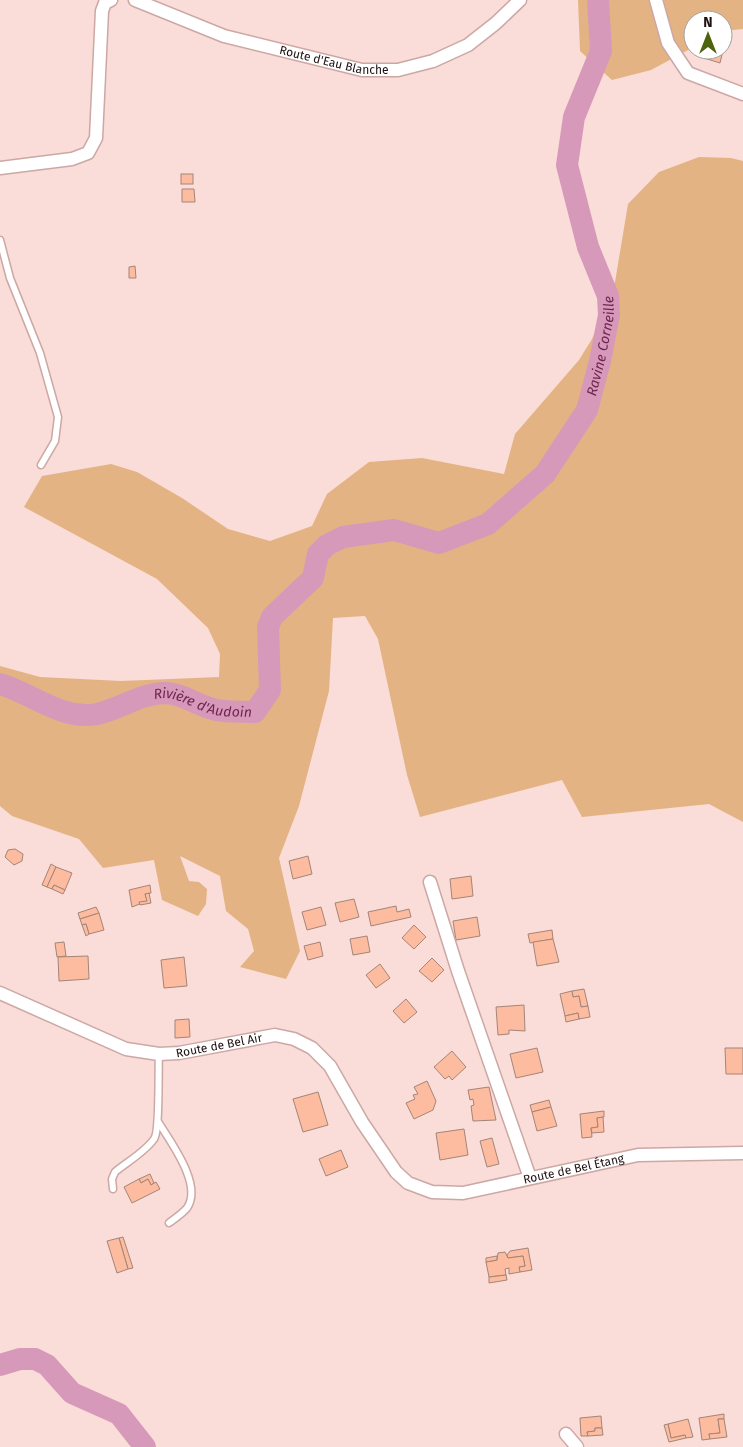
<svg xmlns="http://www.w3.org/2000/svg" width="743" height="1447" font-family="'Fira Sans',sans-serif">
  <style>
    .green { fill: #e4b383 }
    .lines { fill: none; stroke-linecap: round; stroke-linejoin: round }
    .river { stroke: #d799ba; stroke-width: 22 }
    .building { fill: #fdbc9f; stroke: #a48578 }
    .service-casing { stroke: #cca8a4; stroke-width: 9 }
    .minor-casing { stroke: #cca8a4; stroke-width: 15 }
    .service { stroke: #fff; stroke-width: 6 }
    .minor { stroke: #fff; stroke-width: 12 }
    .labels { text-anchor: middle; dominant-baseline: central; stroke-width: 4; stroke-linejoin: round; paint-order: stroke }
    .street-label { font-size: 12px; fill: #1e1110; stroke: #fff }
    .water-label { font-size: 14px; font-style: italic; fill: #6e2552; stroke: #fff }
  </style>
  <rect width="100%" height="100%" fill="#fadcd8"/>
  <g class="green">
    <path d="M578,0H743V29L723,31V20H693V45L690,49L651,70L612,80L580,51Z"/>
    <path d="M699,157L731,158L743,161V822L709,804L582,817L562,780L420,817L407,775L378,639L365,616L333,618L329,691L299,806L279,858L300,951L286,979L240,967L254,951L248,929L226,911L220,876L180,856L189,881L199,882L207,889L206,904L198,916L162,900L154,860L103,868L79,839L12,816L0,806V666L40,677L121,681L219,677L220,654L208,628L157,579L24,507L42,476L111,464L137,472L182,498L228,529L270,541L312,526L327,494L369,462L422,458L504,474L515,434L579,360L592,339L614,288L628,204L659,172Z"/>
  </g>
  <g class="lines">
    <g class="river">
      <path id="s1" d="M0,684C32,693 62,721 97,714C121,709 140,693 166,693C184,694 196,705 213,709C225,713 241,711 255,712L270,690L268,627L272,617L313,578L318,554L327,545L343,537L394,530L439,543L488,524L545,474L587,410L600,361L609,315L608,296L588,247L567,165L574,117L601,51L598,0"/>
      <path d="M0,1365L20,1359H35L47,1365L72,1393L119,1414L145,1447"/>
    </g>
  </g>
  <g class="building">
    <path d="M723,46H724L720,63L704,58L707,50H723Z"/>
    <rect x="181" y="174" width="12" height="10"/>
    <path d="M182,189H194L195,202H182Z"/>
    <path d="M135,266L136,278H129V267Z"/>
    <path d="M15,849L23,854L22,861L14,865L5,857L8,850Z"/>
    <path d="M308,856L312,874L293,879L289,861Z"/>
    <path d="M51,864L56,867L47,887L42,885Z"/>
    <path d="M56,867L72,873L65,890L54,885L52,889L47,887Z"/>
    <path d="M471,876L473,896L452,899L450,879Z"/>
    <path d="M54,885L65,890L63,894L52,889Z"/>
    <path d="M150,885L151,893L145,894L147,901L132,907L129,890Z"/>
    <path d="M149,893L151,903L140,905L139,902L147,901L145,894Z"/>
    <path d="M354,899L359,917L340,922L335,903Z"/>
    <path d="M396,906L397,912L409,909L411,917L371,926L368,912Z"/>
    <path d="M96,907L99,913L80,919L78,913Z"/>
    <path d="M321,907L326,925L307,930L302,912Z"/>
    <path d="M99,913L104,930L89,934L86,924L82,925L80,919Z"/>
    <path d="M477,917L480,936L456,940L453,921Z"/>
    <path d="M86,924L89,934L86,936L82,925Z"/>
    <path d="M414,925L426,937L414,949L402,938Z"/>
    <path d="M552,930L553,939L530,943L528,934Z"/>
    <path d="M367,936L370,952L353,955L350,939Z"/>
    <path d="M553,939L559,962L537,966L533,942Z"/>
    <path d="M64,942L66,956L57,957L55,943Z"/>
    <path d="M320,942L323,956L308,960L304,946Z"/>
    <path d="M88,956L89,979L59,981L58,957Z"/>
    <path d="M184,957L187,986L164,988L161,960Z"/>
    <path d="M432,958L444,970L432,982L419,971Z"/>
    <path d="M380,964L390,978L376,988L366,975Z"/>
    <path d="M584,989L588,1006L581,1007L579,996L573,997L572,991Z"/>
    <path d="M572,991L573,997L579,996L581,1007L588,1006L590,1017L579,1019L578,1013L565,1016L560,994Z"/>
    <path d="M406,999L417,1012L404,1023L393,1011Z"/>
    <path d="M524,1005L525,1031L509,1030V1034L498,1035L496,1007Z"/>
    <path d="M578,1013L579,1019L566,1022L565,1016Z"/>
    <path d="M189,1019L190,1037L175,1038V1020Z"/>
    <path d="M537,1048L543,1072L516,1078L510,1054Z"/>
    <path d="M725,1048H743V1074H726Z"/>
    <path d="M452,1051L466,1067L452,1080L449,1076L445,1079L434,1067Z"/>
    <path d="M427,1081L436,1101L433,1110L414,1119L406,1103L415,1099L413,1095L418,1094L414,1087Z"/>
    <path d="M489,1087L496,1120L473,1121L471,1106L474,1105L473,1099L470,1100L468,1090Z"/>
    <path d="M318,1092L328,1125L303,1132L293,1099Z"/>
    <path d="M549,1100L551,1107L532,1112L530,1105Z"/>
    <path d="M551,1107L557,1126L537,1131L532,1112Z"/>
    <path d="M604,1111V1117L597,1118L598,1127L591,1128L592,1137L582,1138L580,1114Z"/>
    <path d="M603,1117L604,1132L592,1133L591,1128L598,1127L597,1118Z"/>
    <path d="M464,1129L468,1155L440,1160L436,1133Z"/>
    <path d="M492,1138L499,1164L487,1167L480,1141Z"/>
    <path d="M341,1150L348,1167L326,1176L319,1159Z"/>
    <path d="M150,1174L154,1183L151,1185L148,1179L141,1183L139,1179Z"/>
    <path d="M139,1179L141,1183L148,1179L151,1185L156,1182L160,1189L132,1203L124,1187Z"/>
    <path d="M123,1237L133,1268L128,1269L119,1238Z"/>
    <path d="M119,1238L128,1269L117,1273L107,1241Z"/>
    <path d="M528,1248L532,1270L520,1272L519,1267L525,1266L523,1256L508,1258L507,1255L510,1251Z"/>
    <path d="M505,1252L508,1258L523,1256L525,1266L519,1267L520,1272L509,1274V1268L505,1269L506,1275L489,1277L486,1262L497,1260L498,1253Z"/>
    <path d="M497,1256V1260L486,1262V1258Z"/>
    <path d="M506,1275L507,1280L489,1283V1277Z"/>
    <path d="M724,1414V1419H718L720,1433L709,1434L710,1439L702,1440L699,1418Z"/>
    <path d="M601,1416L602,1428H595V1431L587,1432L588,1436H581L580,1418Z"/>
    <path d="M688,1419L693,1437L686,1438L685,1435L671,1438L668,1424Z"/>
    <path d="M718,1419H724L727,1437L710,1439L709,1434L720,1433Z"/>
    <path d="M668,1424L671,1438L685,1435L686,1438L669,1442L664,1425Z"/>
    <path d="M595,1428H602L603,1435L588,1436L587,1432L595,1431Z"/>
  </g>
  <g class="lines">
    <defs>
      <g id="service">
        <path d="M0,240L10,278L40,353L58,417L55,441L41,465"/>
        <path d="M159,1123C171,1143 203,1185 187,1208C182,1214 174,1219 169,1223"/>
        <path d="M113,1189L112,1179L115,1172C127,1162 145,1152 154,1139C160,1132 158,1068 159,1054"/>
      </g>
      <g id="minor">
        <path id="s2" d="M135,0L224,36L362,70H398L433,61L468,45L496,23L520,0"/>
        <path d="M656,0L668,43L688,73L743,94"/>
        <path d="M0,168L72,159L88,153L96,138L102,11L105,3L111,0"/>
        <path d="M430,882L458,971L530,1178"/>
        <path id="s3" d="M0,993L126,1049L159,1054L179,1053L275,1035L294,1039L312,1048L330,1066L362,1122L396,1172L408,1183L432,1192L463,1193L638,1155L743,1153"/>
        <path d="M566,1434L577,1447"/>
      </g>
    </defs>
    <use href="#service" class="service-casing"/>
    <use href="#minor" class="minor-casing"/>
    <use href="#service" class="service"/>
    <use href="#minor" class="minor"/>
  </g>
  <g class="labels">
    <g class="street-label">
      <text stroke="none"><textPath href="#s2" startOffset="209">Route d'Eau Blanche</textPath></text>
      <text stroke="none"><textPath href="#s3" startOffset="232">Route de Bel Air</textPath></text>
      <text stroke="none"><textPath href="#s3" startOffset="665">Route de Bel Étang</textPath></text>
    </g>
    <g class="water-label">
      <text stroke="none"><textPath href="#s1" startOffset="849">Ravine Corneille</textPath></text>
      <text stroke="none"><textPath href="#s1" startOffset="214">Rivière d'Audoin</textPath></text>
    </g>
  </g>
  <g transform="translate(708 35)"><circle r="24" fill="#ffffff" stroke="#a5a09f"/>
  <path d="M0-4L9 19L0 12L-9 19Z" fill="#4d630e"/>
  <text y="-8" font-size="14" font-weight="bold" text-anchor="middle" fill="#1e1110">N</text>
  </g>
</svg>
